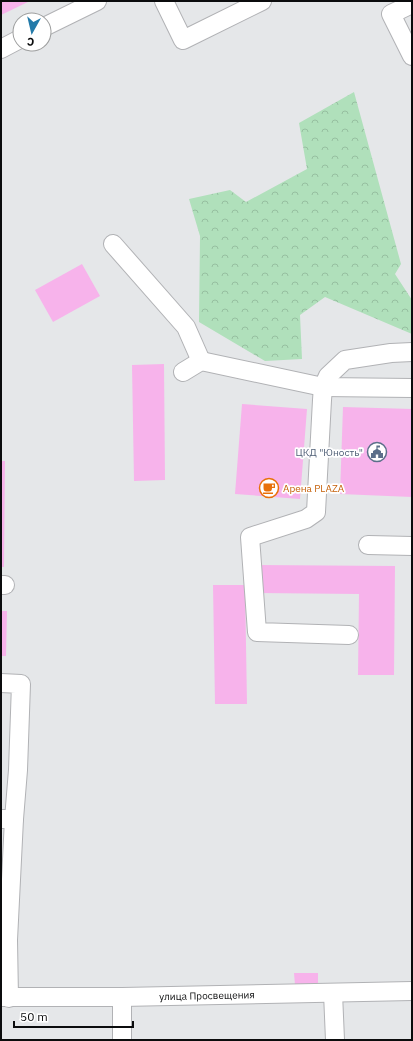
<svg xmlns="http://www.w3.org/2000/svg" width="413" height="1041" font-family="'IBM Plex Sans',sans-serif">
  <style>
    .forest { fill: url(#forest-crowns) }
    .building { fill: #f7b3eb }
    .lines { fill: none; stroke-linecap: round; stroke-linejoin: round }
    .minor-casing { stroke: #b1b2b5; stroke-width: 20 }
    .minor { stroke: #fff; stroke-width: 18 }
    .labels { text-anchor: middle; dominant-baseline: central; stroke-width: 3.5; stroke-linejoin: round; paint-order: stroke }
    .service-label { font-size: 10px; fill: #4e5e75; stroke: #fff; text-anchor: end }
    .food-label { font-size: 10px; fill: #c56008; stroke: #fff; text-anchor: start }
    .street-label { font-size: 10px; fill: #0b0c0d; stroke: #fff }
  </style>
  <defs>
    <pattern id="forest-crowns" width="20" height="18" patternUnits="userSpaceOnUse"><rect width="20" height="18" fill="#b0e0bb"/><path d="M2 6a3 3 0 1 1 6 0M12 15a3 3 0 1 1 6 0" fill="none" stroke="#96bfa0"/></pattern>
  </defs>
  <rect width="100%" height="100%" fill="#e5e7e9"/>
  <path class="forest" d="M354,92L401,264L395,274L412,300V334L325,297L300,315L302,359L265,361L199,322L200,236L189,199L230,190L246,202L307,169L299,123Z"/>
  <g class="building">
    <path d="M1,1H30L1,15Z"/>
    <path d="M82,264L100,296L53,322L35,290Z"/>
    <path d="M164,364L165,480L134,481L132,365Z"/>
    <path d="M242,404L307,409L300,499L235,494Z"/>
    <path d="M343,407L412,409V497L340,494Z"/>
    <path d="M1,461H5L4,567H1Z"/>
    <path d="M258,565L395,566L394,675H358L359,594L258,593Z"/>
    <path d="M213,585H245L247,704H215Z"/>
    <path d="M1,611H7L6,656H1Z"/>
    <path d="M294,973H318V984L295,985Z"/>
  </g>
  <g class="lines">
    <defs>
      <g id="minor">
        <path d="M164,1L183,40L262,1"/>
        <path d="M412,4L391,14L412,56"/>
        <path d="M44,27L97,1"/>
        <path d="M1,49L20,39"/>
        <path d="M113,244L186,327L201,361"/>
        <path d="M183,372L201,361L323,387L412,388"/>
        <path d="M368,545L412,546"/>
        <path d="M1,585H5"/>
        <path d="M349,635L257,632L250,537L306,519L316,512L322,400L323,387L328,376L345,360L391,353L412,352"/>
        <path d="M1,683L21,684L18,770L14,819H1"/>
        <path d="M1,940H8L14,819"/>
        <path d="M8,940L9,998"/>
        <path d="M333,993L335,1040"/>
        <path id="s1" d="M1,997H122L412,991"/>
        <path d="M122,1040V997"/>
      </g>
    </defs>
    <use href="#minor" class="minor-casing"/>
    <use href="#minor" class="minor"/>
  </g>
  <defs>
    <symbol id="civic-ring" viewBox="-11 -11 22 22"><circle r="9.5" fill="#fff" stroke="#5c6f8a" stroke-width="1.5"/><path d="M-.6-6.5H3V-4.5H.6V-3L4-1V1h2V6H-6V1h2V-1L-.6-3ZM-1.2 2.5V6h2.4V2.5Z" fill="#5c6f8a"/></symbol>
    <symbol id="cafe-ring" viewBox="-11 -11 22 22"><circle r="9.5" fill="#fff" stroke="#e8710a" stroke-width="1.5"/><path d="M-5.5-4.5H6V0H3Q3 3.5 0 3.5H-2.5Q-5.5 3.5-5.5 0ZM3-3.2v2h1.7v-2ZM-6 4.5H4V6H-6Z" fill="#e8710a"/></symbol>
  </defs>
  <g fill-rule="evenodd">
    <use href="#civic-ring" x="366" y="441" width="22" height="22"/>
    <use href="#cafe-ring" x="258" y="477" width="22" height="22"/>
  </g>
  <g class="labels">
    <g class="service-label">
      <text x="363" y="452">ЦКД "Юность"</text>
    </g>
    <g class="food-label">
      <text x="283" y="488">Арена PLAZA</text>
    </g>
    <g class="street-label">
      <text stroke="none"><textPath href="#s1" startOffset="206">улица Просвещения</textPath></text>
    </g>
  </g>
  <rect width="413" height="1041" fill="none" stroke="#0b0c0d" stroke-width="4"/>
  <g transform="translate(32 32) rotate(188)"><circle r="19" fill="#ffffff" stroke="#9d9e9e"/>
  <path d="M0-3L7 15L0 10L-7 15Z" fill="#237aa9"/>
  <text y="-6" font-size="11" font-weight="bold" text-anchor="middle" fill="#0b0c0d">С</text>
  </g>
  <path d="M14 1021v6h119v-6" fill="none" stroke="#0b0c0d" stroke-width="2"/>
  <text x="20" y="1021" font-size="12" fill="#0b0c0d" stroke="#ffffff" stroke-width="3" paint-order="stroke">50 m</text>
</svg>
